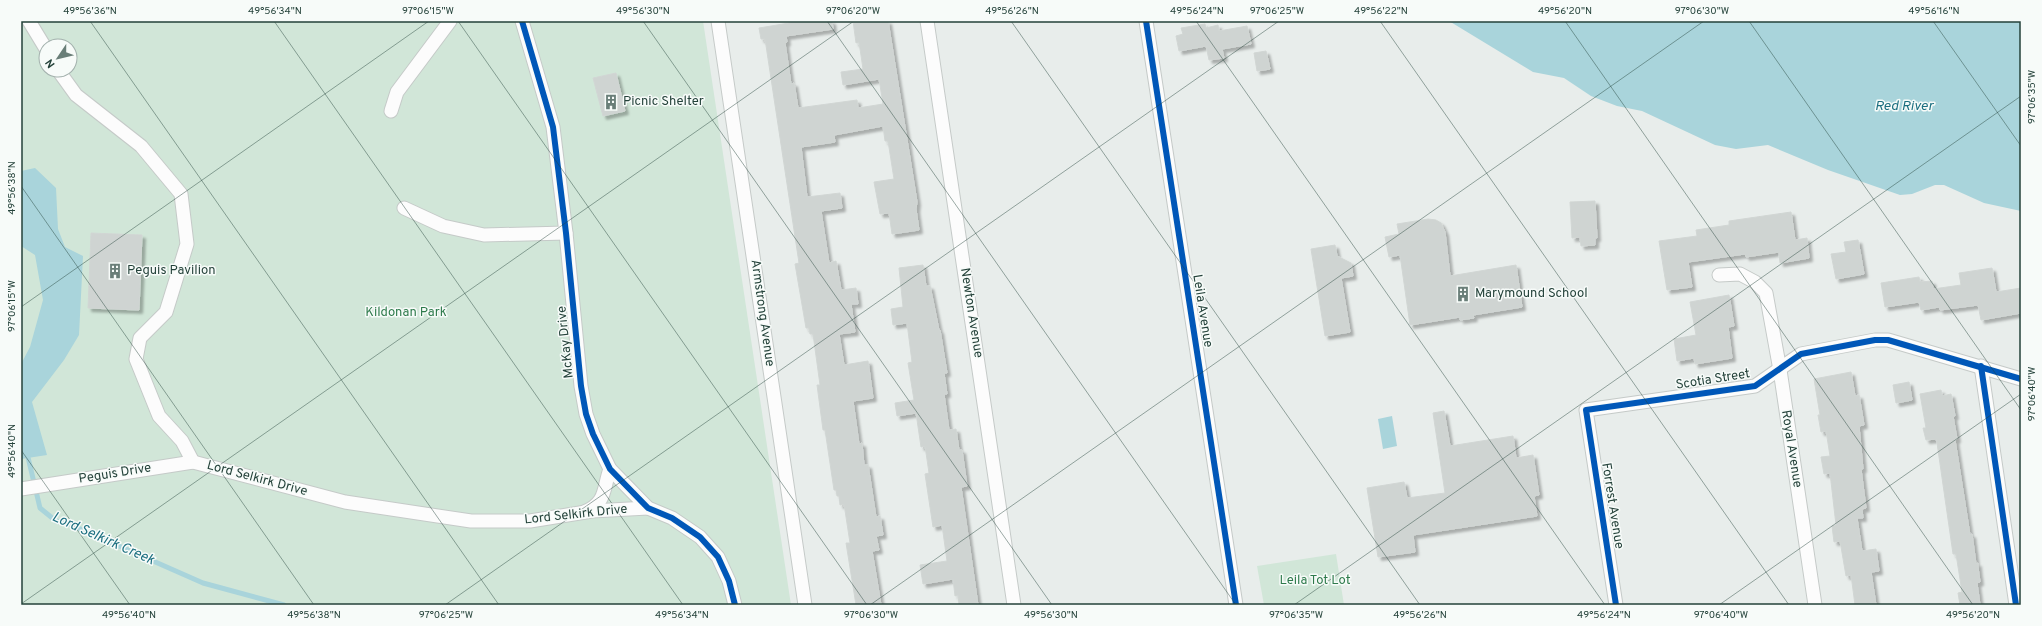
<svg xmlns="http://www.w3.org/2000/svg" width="2042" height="626" font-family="Overpass,sans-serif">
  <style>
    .green { fill: #d1e6d8; fill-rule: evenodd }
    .water { fill: #a9d4db }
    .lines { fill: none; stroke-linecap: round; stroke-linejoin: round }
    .stream { stroke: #a9d4db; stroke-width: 5 }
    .building { fill: #cfd4d2; stroke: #d1d6d4; filter: url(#shadow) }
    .minor-casing { stroke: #c5cac8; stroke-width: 15 }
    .minor { stroke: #fcfcfc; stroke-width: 13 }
    .cycleway-casing { stroke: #f7fbf9; stroke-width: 8 }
    .cycleway { stroke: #0057b8; stroke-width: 6 }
    .ticks { fill: none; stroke: #24423a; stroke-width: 1; stroke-opacity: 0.45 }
    .labels { text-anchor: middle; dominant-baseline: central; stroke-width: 3; stroke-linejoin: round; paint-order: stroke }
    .poi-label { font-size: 13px; fill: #24423a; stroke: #f7fbf9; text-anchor: start }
    .street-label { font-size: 13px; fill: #24423a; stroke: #f7fbf9 }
    .park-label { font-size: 13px; fill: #2d7a4b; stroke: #f7fbf9 }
    .water-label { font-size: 14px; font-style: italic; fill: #1c6f80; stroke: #f7fbf9 }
    .neatline { fill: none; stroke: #24423a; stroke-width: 1.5 }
    .ticks-label { font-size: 10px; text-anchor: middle; fill: #24423a }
  </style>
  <defs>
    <filter id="shadow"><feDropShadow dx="3.5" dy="3.5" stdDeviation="1" flood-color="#0004"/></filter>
  </defs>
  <rect width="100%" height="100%" fill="#e8edeb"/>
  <g class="green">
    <path d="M21,21H703L791,605H21ZM46,46H70V70H46Z"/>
    <path d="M1336,554L1344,605H1264L1257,566Z"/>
  </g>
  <g class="water">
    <path d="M1449,21H2021V211L1984,203L1944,185H1935L1912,194L1900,195L1828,170L1768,145L1736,149L1715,145L1642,111L1617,106L1591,96L1564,78L1533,72Z"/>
    <path d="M35,168L56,188L58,229L65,247L83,256L79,335L64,360L32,402L47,455L21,459V364L30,347L43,300L35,255L21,246V171Z"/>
    <path d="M1392,416L1397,446L1383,449L1378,419Z"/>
  </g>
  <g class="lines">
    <path class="stream" d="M27,453L40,508L56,521L69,524L203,583L284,605"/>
  </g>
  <g class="building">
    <path d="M801,21H832L833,29L786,36L787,42L785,43L791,84L794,83L798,108L857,100L858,108L883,104L879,79L843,85L841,72L863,69L859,42L856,43L853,21H888L917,202L916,209L919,230L892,234L889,213L880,214L874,182L894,179L888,141H885L883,126L834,135L835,142L801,147L807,197L840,193L842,208L821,211L829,263L836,261L841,290L856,288L858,304H851L855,332L839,334L844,365L868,361L873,398L853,401L859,444L862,443L864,465H868L876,517L880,516L883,535L876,536L879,550L872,551L881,605H856L846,543H850L844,504L840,505L839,496H837L836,490H834L825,430H823L817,385H820L813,334H810L809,328H806L795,264L799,263L765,39H761L759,28Z"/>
    <path d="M1205,24L1206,28L1218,25L1219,31L1247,26L1251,44L1222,49L1224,58L1209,60L1206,46L1179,51L1176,36L1183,34L1181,28Z"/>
    <path d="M1266,51L1270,69L1257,71L1254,53Z"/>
    <path d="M616,73L625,111L603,116L593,78Z"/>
    <path d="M1595,201L1597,238H1595V245L1581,246L1580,237L1572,238L1570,202Z"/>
    <path d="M1791,212L1795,240L1807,238L1809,258L1780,263L1779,252L1746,257L1745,254L1688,262L1692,287L1667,290L1659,241L1697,236L1696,230L1729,225V221Z"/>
    <path d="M1428,219L1436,220L1441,223L1445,232L1450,276L1516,265L1522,307L1473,315L1474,318L1460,320V317L1410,325L1400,255L1389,257L1385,237L1399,234L1397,224Z"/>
    <path d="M91,233L142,235L139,310L88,308Z"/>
    <path d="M1858,240L1864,274L1836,279L1831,254L1846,252L1844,242Z"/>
    <path d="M1335,245L1337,256L1351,263L1353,276L1341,278L1350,332L1325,336L1311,249Z"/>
    <path d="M923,265L926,286H930L939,330H940L947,373H944L947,394H944L949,430L956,429L959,450H962L967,486L961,487L978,605H959L958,595L955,596L953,579L923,584L920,565L947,561L942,525L933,527L925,474L929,473L925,446L921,447L916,413L897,416L895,403L914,400L908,363L912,362L907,323L893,325L891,309L903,307L899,268Z"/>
    <path d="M1992,268L1996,292L2021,288V313L1981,320L1978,305L1940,310L1939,307L1921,310L1919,302L1885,307L1881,283L1919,277L1920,282L1932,281L1933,289L1961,285L1959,273Z"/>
    <path d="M1729,295L1734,326L1728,327L1732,358L1695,364L1694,358L1677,361L1674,339L1696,335L1690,302Z"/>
    <path d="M1851,372L1855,396L1859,395L1864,425L1859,426L1863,469H1861L1866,508L1862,509L1863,518H1857L1862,551L1876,549L1879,571L1871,572L1876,605H1855L1851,575L1846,576L1840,541L1834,542L1832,526L1836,525L1830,473L1824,474L1821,457L1830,456L1826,431L1821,432L1818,415H1820L1814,379Z"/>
    <path d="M1909,382L1912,400L1896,403L1893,385Z"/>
    <path d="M1941,390L1942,396L1951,394L1955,416H1953L1957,439L1955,440L1970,535L1972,534L1976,564L1978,563V567L1980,582L1977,583L1980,605H1960L1958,593L1962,592L1956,554H1953L1937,443L1936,439L1926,440L1923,428H1926L1920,394Z"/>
    <path d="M1444,411L1450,446L1513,436L1516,458L1533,455L1539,495L1534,496L1537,516L1413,535L1415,552L1378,557L1367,488L1404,482L1407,498L1445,493L1433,413Z"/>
  </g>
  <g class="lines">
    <defs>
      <g id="minor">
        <path d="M29,21L46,49"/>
        <path d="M522,21L553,127L566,233L581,386L586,414L593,434L610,469L648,508L672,518L700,537L718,557L729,581L735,605"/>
        <path d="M718,21L805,605"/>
        <path d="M927,21L1014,605"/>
        <path d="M1146,21L1236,605"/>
        <path d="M58,70L76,95L141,146L181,194L187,244L166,312L140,338L136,359L159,416L182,441L193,462"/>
        <path d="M391,111L397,92L450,21"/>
        <path d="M404,208L443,226L484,235L566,233"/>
        <path d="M1719,275L1740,274L1755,282L1766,293L1780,370L1815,605"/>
        <path d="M1981,366L2016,605"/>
        <path d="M21,489L193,462L345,502L471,521H530L592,511L648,508"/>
        <path d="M584,512C607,503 603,488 610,469"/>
        <path d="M1616,605L1586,410L1755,386L1801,354L1875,340H1888L2021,379"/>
      </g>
    </defs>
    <use href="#minor" class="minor-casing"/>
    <use href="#minor" class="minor"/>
    <defs>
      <g id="cycleway">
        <path d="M522,21L553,127L566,233L581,386L586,414L593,434L610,469L648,508L672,518L700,537L718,557L729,581L735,605"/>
        <path d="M1146,21L1236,605"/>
        <path d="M1981,366L2016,605"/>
        <path d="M1616,605L1586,410L1755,386L1801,354L1875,340H1888L2021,379"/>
      </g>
    </defs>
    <use href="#cycleway" class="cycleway-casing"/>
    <use href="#cycleway" class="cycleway"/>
  </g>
  <path class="ticks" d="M90,21L499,605M274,21L683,605M458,21L867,605M643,21L1052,605M827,21L1236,605M1011,21L1420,605M1196,21L1605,605M1380,21L1789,605M1565,21L1973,605M1749,21L2021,410M1933,21L2021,146M21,186L314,605M21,307L429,21M21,450L130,605M21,604L854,21M445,605L1279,21M870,605L1704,21M1294,605L2021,96M1719,605L2021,394"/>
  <defs>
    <symbol id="building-bare" viewBox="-9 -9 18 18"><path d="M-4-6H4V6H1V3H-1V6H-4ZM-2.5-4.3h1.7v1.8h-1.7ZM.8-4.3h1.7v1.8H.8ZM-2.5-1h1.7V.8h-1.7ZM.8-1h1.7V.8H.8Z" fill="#697e78" stroke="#f7fbf9" stroke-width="2.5" paint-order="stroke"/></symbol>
  </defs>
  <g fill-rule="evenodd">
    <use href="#building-bare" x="600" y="91" width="22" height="22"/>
    <use href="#building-bare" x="104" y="260" width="22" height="22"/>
    <use href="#building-bare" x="1452" y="283" width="22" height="22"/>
  </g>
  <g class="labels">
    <g class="poi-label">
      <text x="623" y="102">Picnic Shelter</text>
      <text x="127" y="271">Peguis Pavilion</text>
      <text x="1475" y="294">Marymound School</text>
    </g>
    <g class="street-label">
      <text transform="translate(1202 311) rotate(81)">Leila Avenue</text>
      <text transform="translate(762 313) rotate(82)">Armstrong Avenue</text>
      <text transform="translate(971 313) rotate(81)">Newton Avenue</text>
      <text transform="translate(566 342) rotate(-96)">McKay Drive</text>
      <text transform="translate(1713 380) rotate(-9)">Scotia Street</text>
      <text transform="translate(1791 449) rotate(81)">Royal Avenue</text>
      <text transform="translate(115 474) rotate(-9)">Peguis Drive</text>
      <text transform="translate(257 479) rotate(15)">Lord Selkirk Drive</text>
      <text transform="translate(1612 506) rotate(81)">Forrest Avenue</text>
      <text transform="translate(576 515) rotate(-6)">Lord Selkirk Drive</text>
    </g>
    <g class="park-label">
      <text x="406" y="313">Kildonan Park</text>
      <text x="1315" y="581">Leila Tot Lot</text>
    </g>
    <g class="water-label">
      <text x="1904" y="106">Red River</text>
      <text transform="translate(103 539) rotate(24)">Lord Selkirk Creek</text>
    </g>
  </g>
  <rect width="2042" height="626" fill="none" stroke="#f7fbf9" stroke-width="44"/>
  <g transform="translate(58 58) rotate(235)"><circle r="19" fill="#f7fbf9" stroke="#a3b1ad"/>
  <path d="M0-3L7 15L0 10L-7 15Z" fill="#697e78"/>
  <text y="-6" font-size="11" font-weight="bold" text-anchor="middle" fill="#24423a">N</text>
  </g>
  <rect x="22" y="22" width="1998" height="582" class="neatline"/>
  <g class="ticks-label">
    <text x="90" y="14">49°56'36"N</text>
    <text x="275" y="14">49°56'34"N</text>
    <text x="428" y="14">97°06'15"W</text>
    <text x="643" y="14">49°56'30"N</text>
    <text x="853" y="14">97°06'20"W</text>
    <text x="1012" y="14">49°56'26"N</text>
    <text x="1197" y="14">49°56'24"N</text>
    <text x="1277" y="14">97°06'25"W</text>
    <text x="1381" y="14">49°56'22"N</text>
    <text x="1565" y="14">49°56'20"N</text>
    <text x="1702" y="14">97°06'30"W</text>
    <text x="1934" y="14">49°56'16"N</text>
    <text transform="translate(2031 97) rotate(-90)" y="4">97°06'35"W</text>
    <text transform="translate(11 188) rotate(-90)" y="4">49°56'38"N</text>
    <text transform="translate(11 306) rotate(-90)" y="4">97°06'15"W</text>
    <text transform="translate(2031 394) rotate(-90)" y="4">97°06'40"W</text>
    <text transform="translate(11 451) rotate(-90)" y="4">49°56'40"N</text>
    <text x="129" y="618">49°56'40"N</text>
    <text x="314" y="618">49°56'38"N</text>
    <text x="446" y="618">97°06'25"W</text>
    <text x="682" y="618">49°56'34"N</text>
    <text x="871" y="618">97°06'30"W</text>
    <text x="1051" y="618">49°56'30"N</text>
    <text x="1296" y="618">97°06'35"W</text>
    <text x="1420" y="618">49°56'26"N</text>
    <text x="1604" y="618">49°56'24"N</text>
    <text x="1721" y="618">97°06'40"W</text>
    <text x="1973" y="618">49°56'20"N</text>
  </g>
</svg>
